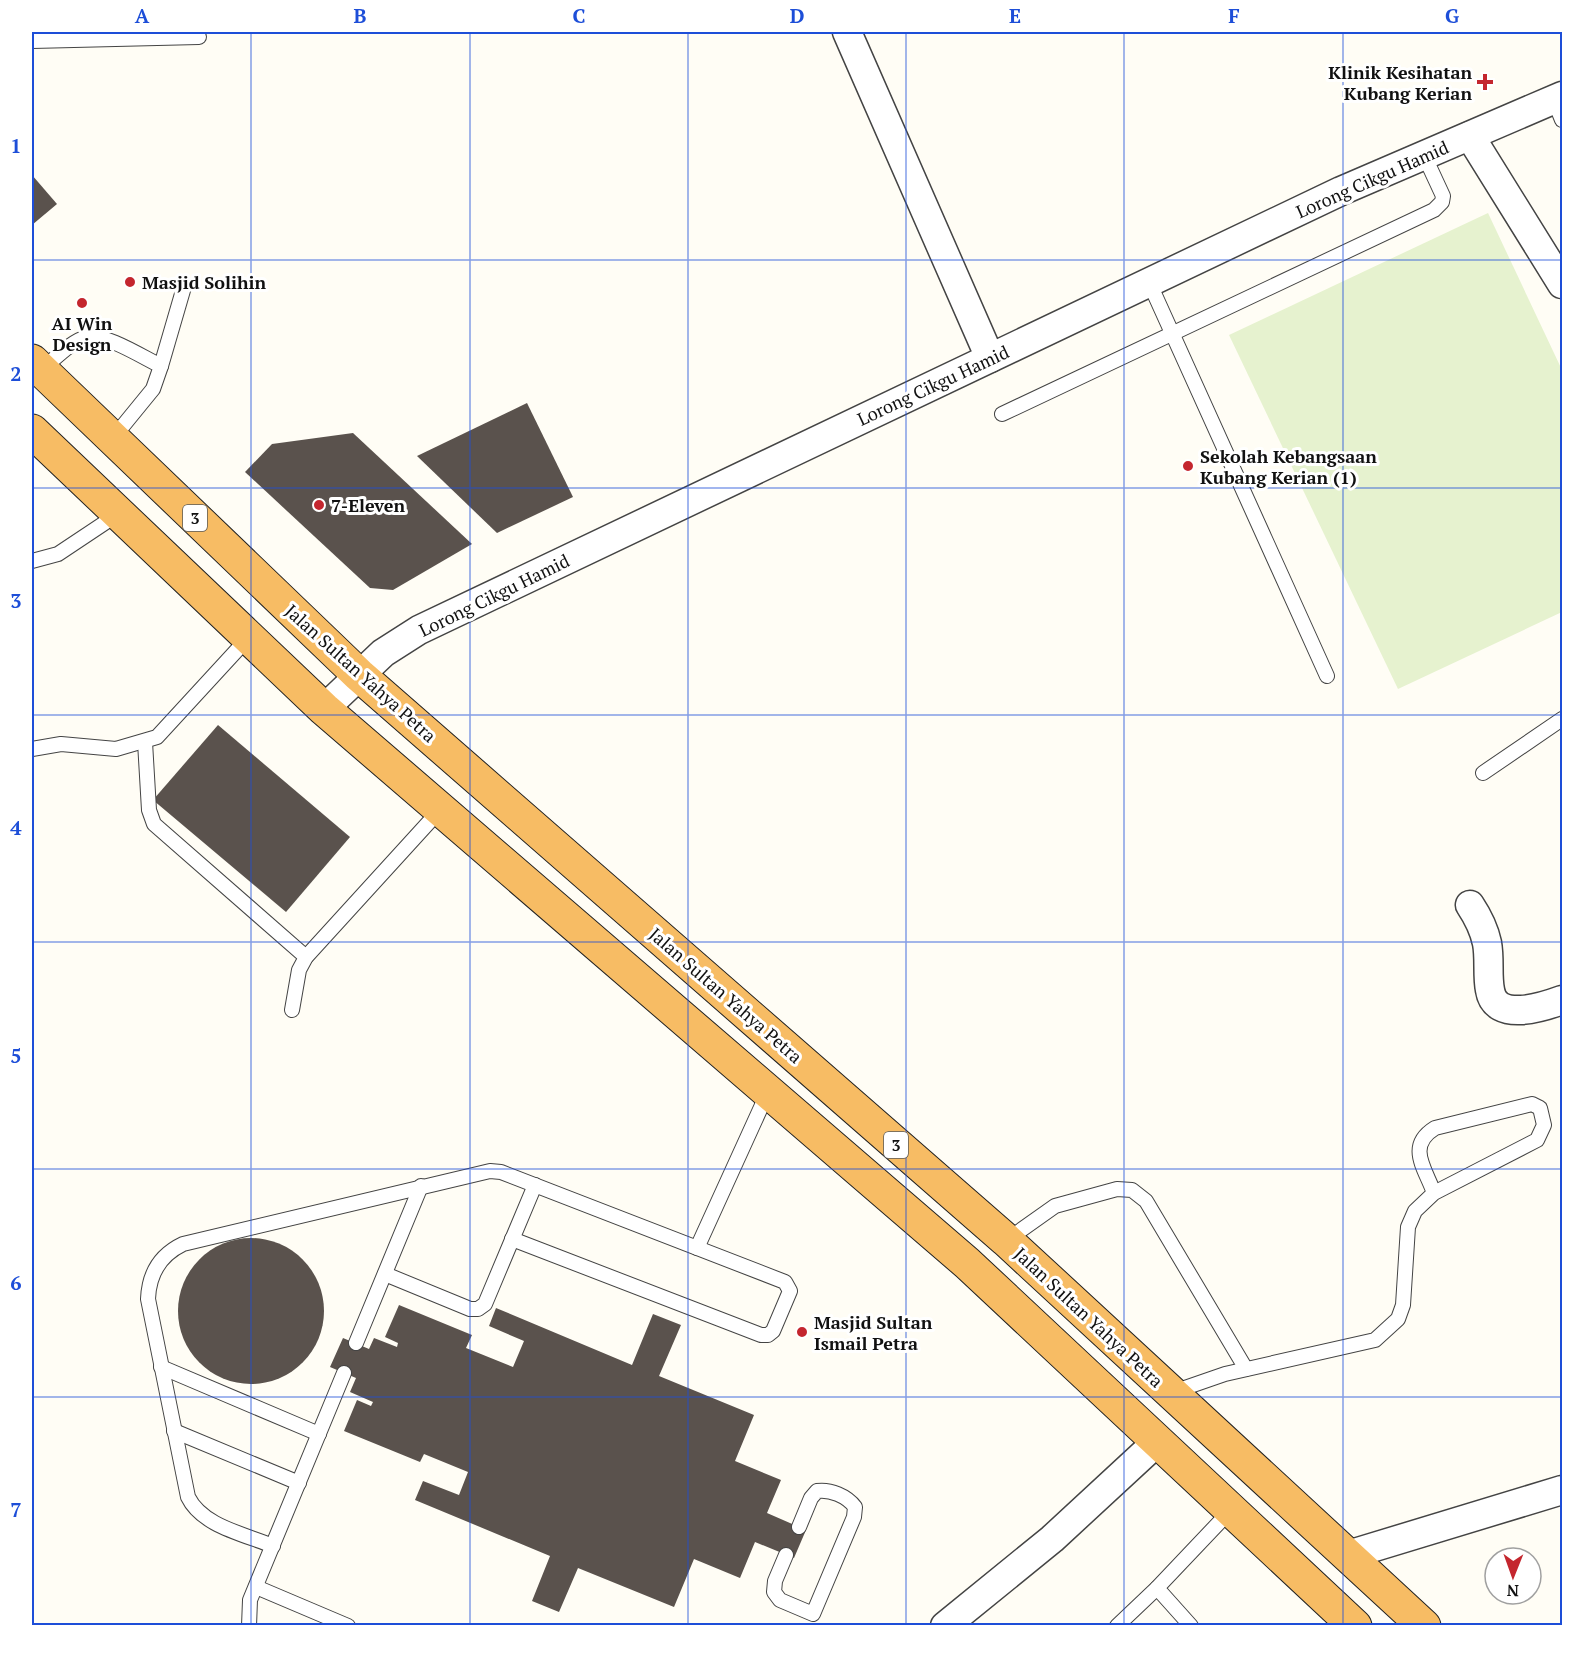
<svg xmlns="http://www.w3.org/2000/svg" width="1594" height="1657" font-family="'PT Serif',serif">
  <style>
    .pitch { fill: #e6f2cf }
    .building { fill: #5a524d }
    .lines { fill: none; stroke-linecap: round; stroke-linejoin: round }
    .service-casing { stroke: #444; stroke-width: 16 }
    .minor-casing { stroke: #444; stroke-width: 31 }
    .trunk-casing { stroke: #222; stroke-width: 35 }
    .service { stroke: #fff; stroke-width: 14 }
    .minor { stroke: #fff; stroke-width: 28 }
    .trunk { stroke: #f7bc64; stroke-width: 33 }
    .grid { fill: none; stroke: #1d4ed8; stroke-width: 1.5; stroke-opacity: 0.55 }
    .poi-dot { fill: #c4262e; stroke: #fff; stroke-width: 2 }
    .labels { text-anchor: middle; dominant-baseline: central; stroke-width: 6; stroke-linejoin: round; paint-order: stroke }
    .shield { fill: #fff; stroke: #585858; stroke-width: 1.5 }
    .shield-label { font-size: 16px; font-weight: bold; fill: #111 }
    .poi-label { font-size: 18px; font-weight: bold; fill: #111; stroke: #fff; text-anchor: start }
    .street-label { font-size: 18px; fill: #111; stroke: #fff }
    .neatline { fill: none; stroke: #1d4ed8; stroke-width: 2 }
    .grid-label { font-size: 20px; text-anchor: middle; font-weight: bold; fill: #1d4ed8 }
  </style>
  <rect width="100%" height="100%" fill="#fffdf5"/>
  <path class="pitch" d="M1488,213L1562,370V612L1398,689L1229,335Z"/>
  <g class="building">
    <path d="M32,175L57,204L32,225Z"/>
    <path d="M527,403L573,497L497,533L417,456Z"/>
    <path d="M353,433L472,544L393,590L370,588L245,472L272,444Z"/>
    <path d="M218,725L350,837L286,912L153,800Z"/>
    <circle cx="251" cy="1311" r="73"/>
    <path d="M399,1305L472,1335L466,1348L513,1367L524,1341L489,1326L496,1308L632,1365L653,1314L681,1325L659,1376L754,1415L735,1461L781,1480L767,1513L806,1530L794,1558L755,1542L740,1578L694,1559L674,1607L578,1568L559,1612L532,1601L550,1556L415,1500L423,1481L459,1495L468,1472L424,1454L420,1462L344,1431L357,1400L371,1406L373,1402L350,1392L356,1378L330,1367L343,1338L369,1349L374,1338L397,1347L398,1343L385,1337Z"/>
  </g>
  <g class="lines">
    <defs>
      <g id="service">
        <path d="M32,41L199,37"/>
        <path d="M1554,100L1562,120"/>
        <path d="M1149,282L1327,676"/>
        <path d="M161,366L184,287"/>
        <path d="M41,370C54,360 71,341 87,337C105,333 144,358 161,366L153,389L113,438"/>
        <path d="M1002,414L1434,210L1442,202L1443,196L1424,155"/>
        <path d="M32,561L58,554L118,514"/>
        <path d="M145,742L149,810L154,824L306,957"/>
        <path d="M32,749L61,744L116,749L157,737L249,637"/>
        <path d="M1483,773L1562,719"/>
        <path d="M292,1010L299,970L306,957L440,810"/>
        <path d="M1007,1240L1055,1206L1117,1189L1132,1190L1146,1201L1246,1369"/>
        <path d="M697,1248L768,1092"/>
        <path d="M385,1274L470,1309H478L485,1304L535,1185"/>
        <path d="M356,1343L421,1186"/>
        <path d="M161,1367L319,1434"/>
        <path d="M1173,1392L1225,1374L1375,1340L1398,1319L1403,1305L1408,1227L1415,1211L1434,1193L1537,1140L1544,1125L1540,1108L1532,1104L1435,1128C1406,1146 1425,1168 1434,1193"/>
        <path d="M174,1431L299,1483"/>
        <path d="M273,1546C244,1534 202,1526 188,1497L148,1299C149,1273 160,1255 183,1244L490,1171L501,1172L785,1282L790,1291L773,1331L768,1335H761L512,1239"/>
        <path d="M786,1555L775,1581L774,1592L780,1600L813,1614L854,1517L855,1507C847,1496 830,1489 817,1491L811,1498L799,1527"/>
        <path d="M256,1587L348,1626"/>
        <path d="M249,1626L250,1600L344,1373"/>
        <path d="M1117,1626L1157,1588"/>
        <path d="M1191,1626L1157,1588L1231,1510"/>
      </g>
      <g id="minor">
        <path d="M847,32L990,358"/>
        <path d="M1470,136L1562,284"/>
        <path d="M324,709L383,653L419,630L1341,191L1562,96"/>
        <path d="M1470,905C1478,917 1484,929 1487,943C1490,959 1487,975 1490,990C1495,1023 1543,1007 1562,1000"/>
        <path d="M1348,1555L1562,1490"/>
        <path d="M945,1626L1052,1539L1158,1441"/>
      </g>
      <g id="trunk">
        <path d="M32,361L359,675L1006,1240L1424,1626"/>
        <path d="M32,431L324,709L967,1263L1355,1626"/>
      </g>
    </defs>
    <use href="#service" class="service-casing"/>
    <use href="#minor" class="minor-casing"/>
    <use href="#trunk" class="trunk-casing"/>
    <use href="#service" class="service"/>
    <use href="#minor" class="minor"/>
    <use href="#trunk" class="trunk"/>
  </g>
  <path class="grid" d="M251,32V1626M470,32V1626M688,32V1626M906,32V1626M1124,32V1626M1343,32V1626M32,260H1562M32,488H1562M32,715H1562M32,942H1562M32,1169H1562M32,1397H1562"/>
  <g class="poi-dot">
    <path d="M1482 73h6v6h6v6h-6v6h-6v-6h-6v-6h6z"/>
    <circle cx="130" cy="282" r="6"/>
    <circle cx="82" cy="303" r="6"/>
    <circle cx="1188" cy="466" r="6"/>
    <circle cx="319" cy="505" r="6"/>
    <circle cx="802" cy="1332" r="6"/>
  </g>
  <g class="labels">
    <g class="shield">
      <rect x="183" y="505" width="24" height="26" rx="4.5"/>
      <rect x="884" y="1132" width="24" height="26" rx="4.5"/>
    </g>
    <g class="shield-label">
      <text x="195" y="518">3</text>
      <text x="896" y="1145">3</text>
    </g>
    <g class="poi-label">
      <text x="1472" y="72" text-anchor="end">Klinik Kesihatan<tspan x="1472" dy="21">Kubang Kerian</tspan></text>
      <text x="142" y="282">Masjid Solihin</text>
      <text x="82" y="323" text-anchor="middle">AI Win<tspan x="82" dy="21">Design</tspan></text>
      <text x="1200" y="456">Sekolah Kebangsaan<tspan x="1200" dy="21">Kubang Kerian (1)</tspan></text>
      <text x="331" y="505">7-Eleven</text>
      <text x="814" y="1322">Masjid Sultan<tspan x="814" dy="21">Ismail Petra</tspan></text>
    </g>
    <g class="street-label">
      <text transform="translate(1372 179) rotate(-24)">Lorong Cikgu Hamid</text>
      <text transform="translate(933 385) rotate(-25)">Lorong Cikgu Hamid</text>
      <text transform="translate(494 595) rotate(-26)">Lorong Cikgu Hamid</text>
      <text transform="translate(361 673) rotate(42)">Jalan Sultan Yahya Petra</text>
      <text transform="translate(726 995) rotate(41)">Jalan Sultan Yahya Petra</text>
      <text transform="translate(1089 1317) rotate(43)">Jalan Sultan Yahya Petra</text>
    </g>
  </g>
  <rect width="1594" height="1657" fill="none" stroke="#ffffff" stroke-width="66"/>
  <g transform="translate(1513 1576) rotate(181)"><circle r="28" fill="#ffffff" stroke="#a0a0a0" stroke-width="1.5"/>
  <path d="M0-4.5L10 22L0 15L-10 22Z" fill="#c4262e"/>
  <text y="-9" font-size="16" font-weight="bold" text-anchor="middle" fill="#111111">N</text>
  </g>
  <rect x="33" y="33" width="1528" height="1591" class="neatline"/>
  <g class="grid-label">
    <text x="142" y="23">A</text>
    <text x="360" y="23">B</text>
    <text x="579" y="23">C</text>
    <text x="797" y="23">D</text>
    <text x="1015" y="23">E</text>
    <text x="1234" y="23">F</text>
    <text x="1452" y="23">G</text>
    <text x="16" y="153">1</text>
    <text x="16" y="381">2</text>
    <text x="16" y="608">3</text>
    <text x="16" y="835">4</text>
    <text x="16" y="1063">5</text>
    <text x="16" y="1290">6</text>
    <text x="16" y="1517">7</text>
  </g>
</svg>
